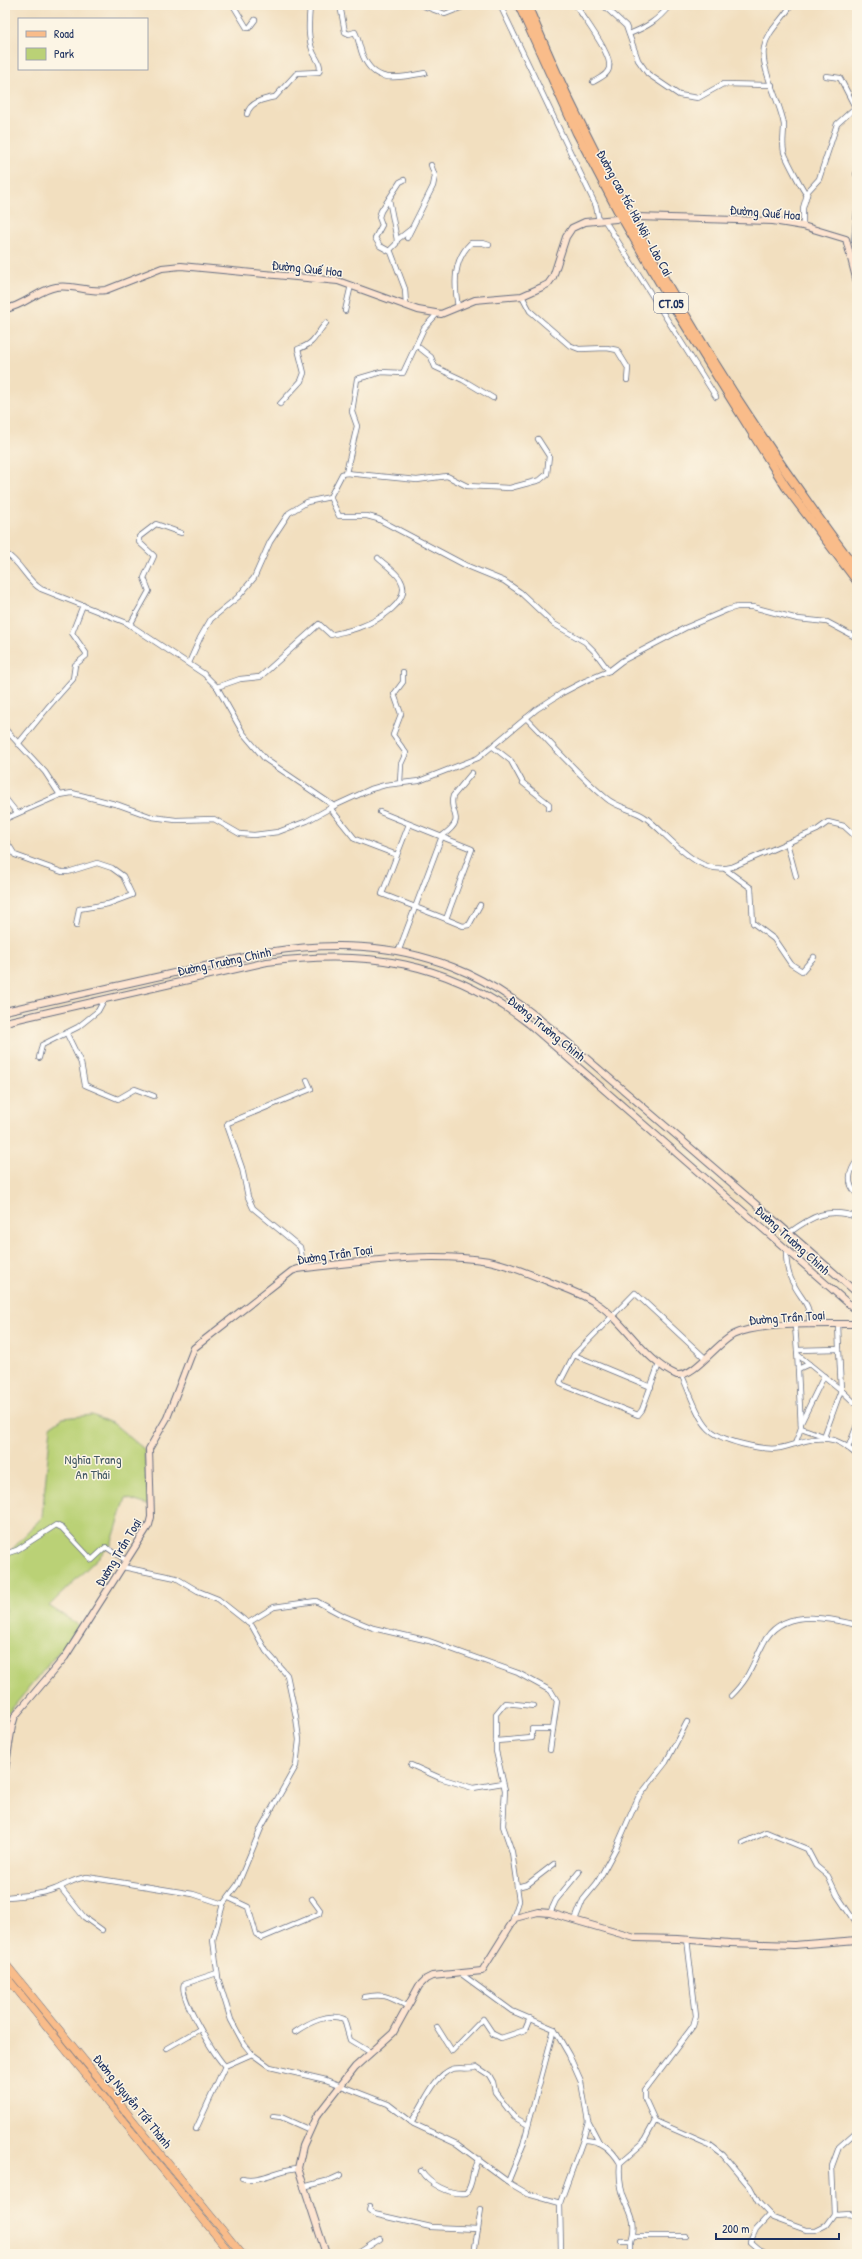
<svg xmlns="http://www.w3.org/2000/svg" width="862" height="2259" font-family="'Patrick Hand',sans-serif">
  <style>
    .green { fill: #bad176; stroke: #6a806a }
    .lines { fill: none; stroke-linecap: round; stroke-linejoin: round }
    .street-casing { stroke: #666d80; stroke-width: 6 }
    .secondary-casing { stroke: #666d80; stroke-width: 8 }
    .primary-casing { stroke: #666d80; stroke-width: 8 }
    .highway-casing { stroke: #666d80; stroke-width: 10 }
    .street { stroke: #fff; stroke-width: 4.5 }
    .secondary { stroke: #fde4d0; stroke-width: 6 }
    .primary { stroke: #f9bc8a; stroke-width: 7 }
    .highway { stroke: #f9bc8a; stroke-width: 8 }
    .labels { text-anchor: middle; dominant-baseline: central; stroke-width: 3; stroke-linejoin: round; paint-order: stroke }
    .shield { fill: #fcf5e5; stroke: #5e6a86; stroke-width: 1 }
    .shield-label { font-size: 12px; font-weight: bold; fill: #1b2f5e }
    .street-label { font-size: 13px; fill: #1b2f5e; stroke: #fcf5e5 }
    .park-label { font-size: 13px; fill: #435864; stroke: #fcf5e5 }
  </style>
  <rect width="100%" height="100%" fill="#fcf5e5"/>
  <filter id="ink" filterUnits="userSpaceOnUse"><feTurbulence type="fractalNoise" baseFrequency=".025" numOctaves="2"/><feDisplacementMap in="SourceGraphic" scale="8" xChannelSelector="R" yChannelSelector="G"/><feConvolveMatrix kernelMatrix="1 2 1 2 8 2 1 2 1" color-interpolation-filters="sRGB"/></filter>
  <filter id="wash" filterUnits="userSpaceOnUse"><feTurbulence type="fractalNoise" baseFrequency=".012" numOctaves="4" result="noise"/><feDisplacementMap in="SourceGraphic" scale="16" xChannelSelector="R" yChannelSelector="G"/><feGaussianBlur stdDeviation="0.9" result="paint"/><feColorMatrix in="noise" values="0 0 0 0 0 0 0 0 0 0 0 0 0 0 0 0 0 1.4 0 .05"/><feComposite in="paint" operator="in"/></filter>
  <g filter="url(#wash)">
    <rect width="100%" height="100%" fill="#f2dfbf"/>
    <path class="green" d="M92,1415L114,1424L144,1449L148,1505L126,1498L111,1545L49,1606L80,1626L5,1717V1557L42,1517L51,1426L63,1418Z"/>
  </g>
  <g filter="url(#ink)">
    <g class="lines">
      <defs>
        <g id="street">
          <path d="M233,5L247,28H249L255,20"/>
          <path d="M340,5L345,32L349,34L355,32C359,40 360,49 363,56C376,86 400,77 425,73"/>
          <path d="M421,5L445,14L468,5"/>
          <path d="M500,5L596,206L599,221"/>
          <path d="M576,5C583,18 613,55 609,68C608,75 598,79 593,82"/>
          <path d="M603,5L626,26L638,60L648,74L679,95L698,98L723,84L772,85"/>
          <path d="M791,5C783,20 767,31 764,48C760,69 781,103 784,125C784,134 782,143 784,152C786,158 803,191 807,195"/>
          <path d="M629,34C647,27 658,20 670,5"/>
          <path d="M826,76L840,78L855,107"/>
          <path d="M247,114C250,102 264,99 275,97L297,73L319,72C322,64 316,59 313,52C307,36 309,21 310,5"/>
          <path d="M856,174H857"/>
          <path d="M404,180L400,182L381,211L379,217L382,225L375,238L380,246L391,252L405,289L406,305"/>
          <path d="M389,199L397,240L396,244L390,250"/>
          <path d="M605,221L716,397"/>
          <path d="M803,226V208L808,191L819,179L837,124L857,106"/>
          <path d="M407,238L433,186L435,176L431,165"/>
          <path d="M397,240L411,229"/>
          <path d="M854,241L857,210"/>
          <path d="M522,296L530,311L569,345L579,349L607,348L617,350L628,368L627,380"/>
          <path d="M458,307C454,284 453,260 471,243H483L489,245"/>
          <path d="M345,311L351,285"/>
          <path d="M416,345L431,357L435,367L463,380L493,398"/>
          <path d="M280,404L301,381L304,373L298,349C316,343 314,336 326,323"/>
          <path d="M346,473L357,426L352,412L357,379L381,372L403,373L424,328L436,315"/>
          <path d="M330,497L339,516H367L378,519L465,565L504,581L520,592L554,624L585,642L595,652L609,671"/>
          <path d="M5,553C21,562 26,580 41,589L127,623L204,674L217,687L243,733L265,759L334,806"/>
          <path d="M130,625L149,591L144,578L154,556L139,542V537L156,524L181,533"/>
          <path d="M189,663L200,638L211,619L238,597L254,578L270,542L289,513L307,502L330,497L342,474L346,473L417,480L447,476L467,486L510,488L540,480L547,474L549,456L538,439"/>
          <path d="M217,687L240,679L260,677L319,624L331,635C340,632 351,631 360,627C377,621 414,601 400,579C395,571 384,564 378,558"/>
          <path d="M526,718C551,743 579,776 606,798C617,808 634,809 646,818C671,837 697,877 732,867L817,830L828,822L844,826L857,838"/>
          <path d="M5,729L45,772L60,795"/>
          <path d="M18,744L49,706L73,679L75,665L86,656V653L72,633L83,605"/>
          <path d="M493,747L511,761L523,783L549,804V808"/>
          <path d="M400,783L401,764L406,753L393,735L401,714L394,694L403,682V672"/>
          <path d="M5,798L17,813"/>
          <path d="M330,808L355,839L397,855"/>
          <path d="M380,812L472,849L446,919L382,894L409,824"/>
          <path d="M5,819L60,795L72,793L119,805L152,817L176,820L214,819L240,834L254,835L278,832L307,821L334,806L371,789L385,785L419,781L478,758L537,709L562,693L585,681L609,671L622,661L685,628L727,610L737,607H753L798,619L827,622L857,638"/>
          <path d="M5,839L15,855L62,872H68L97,863L112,868L123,876L132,895L108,904L79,909L76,926"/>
          <path d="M787,843L796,876"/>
          <path d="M725,869L751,888L753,923L774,939L791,964L802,971L814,957"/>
          <path d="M446,919L463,926L469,925L480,905"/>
          <path d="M399,950L442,836C469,817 447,814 453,796L472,773"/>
          <path d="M67,1034L81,1063L85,1085L118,1099L135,1089L154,1096"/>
          <path d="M39,1058L42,1045L78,1027L98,1011L104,1000"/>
          <path d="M857,1161C849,1171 846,1184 857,1194"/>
          <path d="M789,1233C812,1216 828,1207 857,1217"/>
          <path d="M786,1250C786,1261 787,1273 793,1283C801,1300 812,1304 809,1325"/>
          <path d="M304,1268L300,1247L253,1208L248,1197L242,1168L227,1125L228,1123L311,1089L307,1080"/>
          <path d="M795,1326L797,1350L839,1349L838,1324"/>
          <path d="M574,1355L651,1387"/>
          <path d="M798,1355L841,1390L857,1405"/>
          <path d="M659,1364L642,1410L638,1415L563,1385L560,1382L574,1355L635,1293L705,1358"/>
          <path d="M798,1369L809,1364"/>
          <path d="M682,1376C689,1390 697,1417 708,1428C720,1441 763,1451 780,1448C796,1445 812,1436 828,1439C840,1440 848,1448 857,1455"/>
          <path d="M801,1423L824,1376"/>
          <path d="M801,1428L826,1437"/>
          <path d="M824,1437L841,1390L839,1349"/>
          <path d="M795,1444L801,1428L797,1350"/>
          <path d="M848,1448L857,1425"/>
          <path d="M5,1554L17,1550L56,1525L62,1528L92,1560L106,1547L127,1561"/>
          <path d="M123,1567L176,1578L198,1591L218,1599L252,1626L266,1651L287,1675L296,1717L299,1740L296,1766L262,1826L238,1884L223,1904L213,1940L218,1978L231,2020L244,2044L252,2054L270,2067L326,2080L388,2104L414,2124L457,2144L511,2184L528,2194L560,2203"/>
          <path d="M248,1623L274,1607L316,1601L344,1616L373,1628L429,1641L518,1673L551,1691L557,1701L550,1750"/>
          <path d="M731,1696C750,1677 751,1667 763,1644C780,1608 825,1617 857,1625"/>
          <path d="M496,1741L532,1738V1729H553"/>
          <path d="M411,1765L440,1778L473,1788L503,1783"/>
          <path d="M743,1843L766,1832L807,1849L816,1866L828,1876L837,1895L857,1925"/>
          <path d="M60,1887L84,1917L102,1930"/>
          <path d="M517,1887L528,1884L554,1864"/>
          <path d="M5,1897C21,1896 40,1895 55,1889C66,1885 75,1878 87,1877L193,1894L223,1904"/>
          <path d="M229,1898L248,1907L256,1934L262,1938L319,1914L320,1910L312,1899"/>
          <path d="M550,1913L556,1900L579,1872"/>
          <path d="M513,1919L519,1901L512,1852L503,1826L505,1790L496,1751V1714L505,1703L534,1706"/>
          <path d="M575,1920L583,1900L597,1883L616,1848L638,1798L666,1762L687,1722"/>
          <path d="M217,1973L184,1984C178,1996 215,2056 225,2066L252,2054"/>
          <path d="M460,1973L512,2011L554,2029L569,2055L581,2082L588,2121L583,2140L560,2203L561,2254"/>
          <path d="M364,1997C385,1993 389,1997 407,2006"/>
          <path d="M437,2027L452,2051L483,2019L493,2034L501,2038L525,2030L530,2018"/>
          <path d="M295,2032C308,2023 329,2012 344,2019L350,2040L370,2052"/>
          <path d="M167,2048L200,2029"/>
          <path d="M273,2116L281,2117L310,2130"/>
          <path d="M588,2121L599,2142"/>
          <path d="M655,2121L710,2145L723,2155L750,2187L758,2202L773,2218L806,2230H816L826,2225L834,2214"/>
          <path d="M411,2122C423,2107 433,2076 452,2069C458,2067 468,2070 477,2067L489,2075L493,2082L495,2092L514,2117L528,2125"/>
          <path d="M196,2129L225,2066"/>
          <path d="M857,2131L839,2147L832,2166L834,2214L851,2213L857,2218"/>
          <path d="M583,2140C601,2140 611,2148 620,2163L643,2143L655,2121L645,2099V2090L693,2026L696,2016L687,1939"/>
          <path d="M620,2163C619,2174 620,2185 623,2195C629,2212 638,2221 631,2241H621"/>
          <path d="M421,2171C429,2184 450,2195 466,2193C475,2183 470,2169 479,2159"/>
          <path d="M242,2178C261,2183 278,2169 298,2168"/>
          <path d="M508,2182L523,2145L554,2029"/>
          <path d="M303,2187L330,2180L341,2175"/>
          <path d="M370,2206L369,2210L374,2214L431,2227L478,2229"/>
          <path d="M769,2215L756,2229L750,2242L757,2248L769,2254"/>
          <path d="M633,2236H685"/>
          <path d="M357,2254L380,2239"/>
          <path d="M474,2254L481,2209"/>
          <path d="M631,2254V2241"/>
        </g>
        <g id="secondary">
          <path d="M637,217L773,221L803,226L846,239L857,282"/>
          <path d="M5,309C24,306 38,290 56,287C73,284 89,293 106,290L162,268L181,266L338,281L418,310L441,314L475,300L522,296L542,287L548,284L553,277L566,237L572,228L585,222L616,219"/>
          <path d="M5,1011L267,952C330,942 392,943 453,967C515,991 564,1040 614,1082C696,1152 777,1222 857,1293"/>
          <path d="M5,1022L267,962C366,949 448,961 529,1024L857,1311"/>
          <path d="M5,1770L12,1726L15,1716L65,1657L149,1525L151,1517L149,1449L167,1418L194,1348L292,1271L298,1269C361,1262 425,1251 489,1261C510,1265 532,1275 552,1283C567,1289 582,1294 596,1303C626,1322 644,1361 677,1375C695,1377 718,1341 735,1334C762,1322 826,1324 857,1324"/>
          <path d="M326,2254L298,2168L303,2146L316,2117L355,2067L393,2033L419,1986L426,1979L432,1976L482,1971L515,1918L538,1912L550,1913L635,1938L678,1939L730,1943L794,1945L857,1940"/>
        </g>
        <g id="primary">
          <path d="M5,1963L242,2254"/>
          <path d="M5,1975L231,2254"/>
        </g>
        <g id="highway">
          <path d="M519,5L577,133L617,209L671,302L786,487L857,581"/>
          <path d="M527,5C542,40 557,76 574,110C653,271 749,427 857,570"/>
        </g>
      </defs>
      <use href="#street" class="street-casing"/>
      <use href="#secondary" class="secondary-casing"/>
      <use href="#primary" class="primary-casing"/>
      <use href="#highway" class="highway-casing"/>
      <use href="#street" class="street"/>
      <use href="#secondary" class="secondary"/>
      <use href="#primary" class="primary"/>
      <use href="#highway" class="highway"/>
    </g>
  </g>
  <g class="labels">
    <rect class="shield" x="654" y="293" width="34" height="20" rx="3"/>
    <g class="shield-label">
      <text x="671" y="303">CT.05</text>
    </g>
    <g class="street-label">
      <text transform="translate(765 212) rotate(5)">Đường Quế Hoa</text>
      <text transform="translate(635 213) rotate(61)">Đường cao tốc Hà Nội - Lào Cai</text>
      <text transform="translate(307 268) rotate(6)">Đường Quế Hoa</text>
      <text transform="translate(224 961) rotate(-12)">Đường Trường Chinh</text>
      <text transform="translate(547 1028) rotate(39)">Đường Trường Chinh</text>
      <text transform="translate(793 1240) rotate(42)">Đường Trường Chinh</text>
      <text transform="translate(335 1254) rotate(-8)">Đường Trần Toại</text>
      <text transform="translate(787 1317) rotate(-4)">Đường Trần Toại</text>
      <text transform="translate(118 1552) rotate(-59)">Đường Trần Toại</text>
      <text transform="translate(133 2101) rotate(51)">Đường Nguyễn Tất Thành</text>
    </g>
    <g class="park-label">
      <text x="93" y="1459">Nghĩa Trang<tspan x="93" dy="15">An Thái</tspan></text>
    </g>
  </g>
  <rect width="862" height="2259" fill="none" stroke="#fcf5e5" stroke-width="20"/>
  <rect x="18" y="18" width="130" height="52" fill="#fcf5e5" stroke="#a2a6af"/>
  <rect x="26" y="31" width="20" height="6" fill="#f9bc8a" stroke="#a2a6af"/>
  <text x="54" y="38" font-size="12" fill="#1b2f5e">Road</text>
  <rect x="26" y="48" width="20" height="12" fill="#bad176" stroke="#a2a6af"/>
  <text x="54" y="58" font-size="12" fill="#1b2f5e">Park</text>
  <path d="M716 2233v6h123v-6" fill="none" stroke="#1b2f5e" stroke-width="2"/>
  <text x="722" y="2233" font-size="12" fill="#1b2f5e" stroke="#fcf5e5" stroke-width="3" paint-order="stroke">200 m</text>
</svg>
